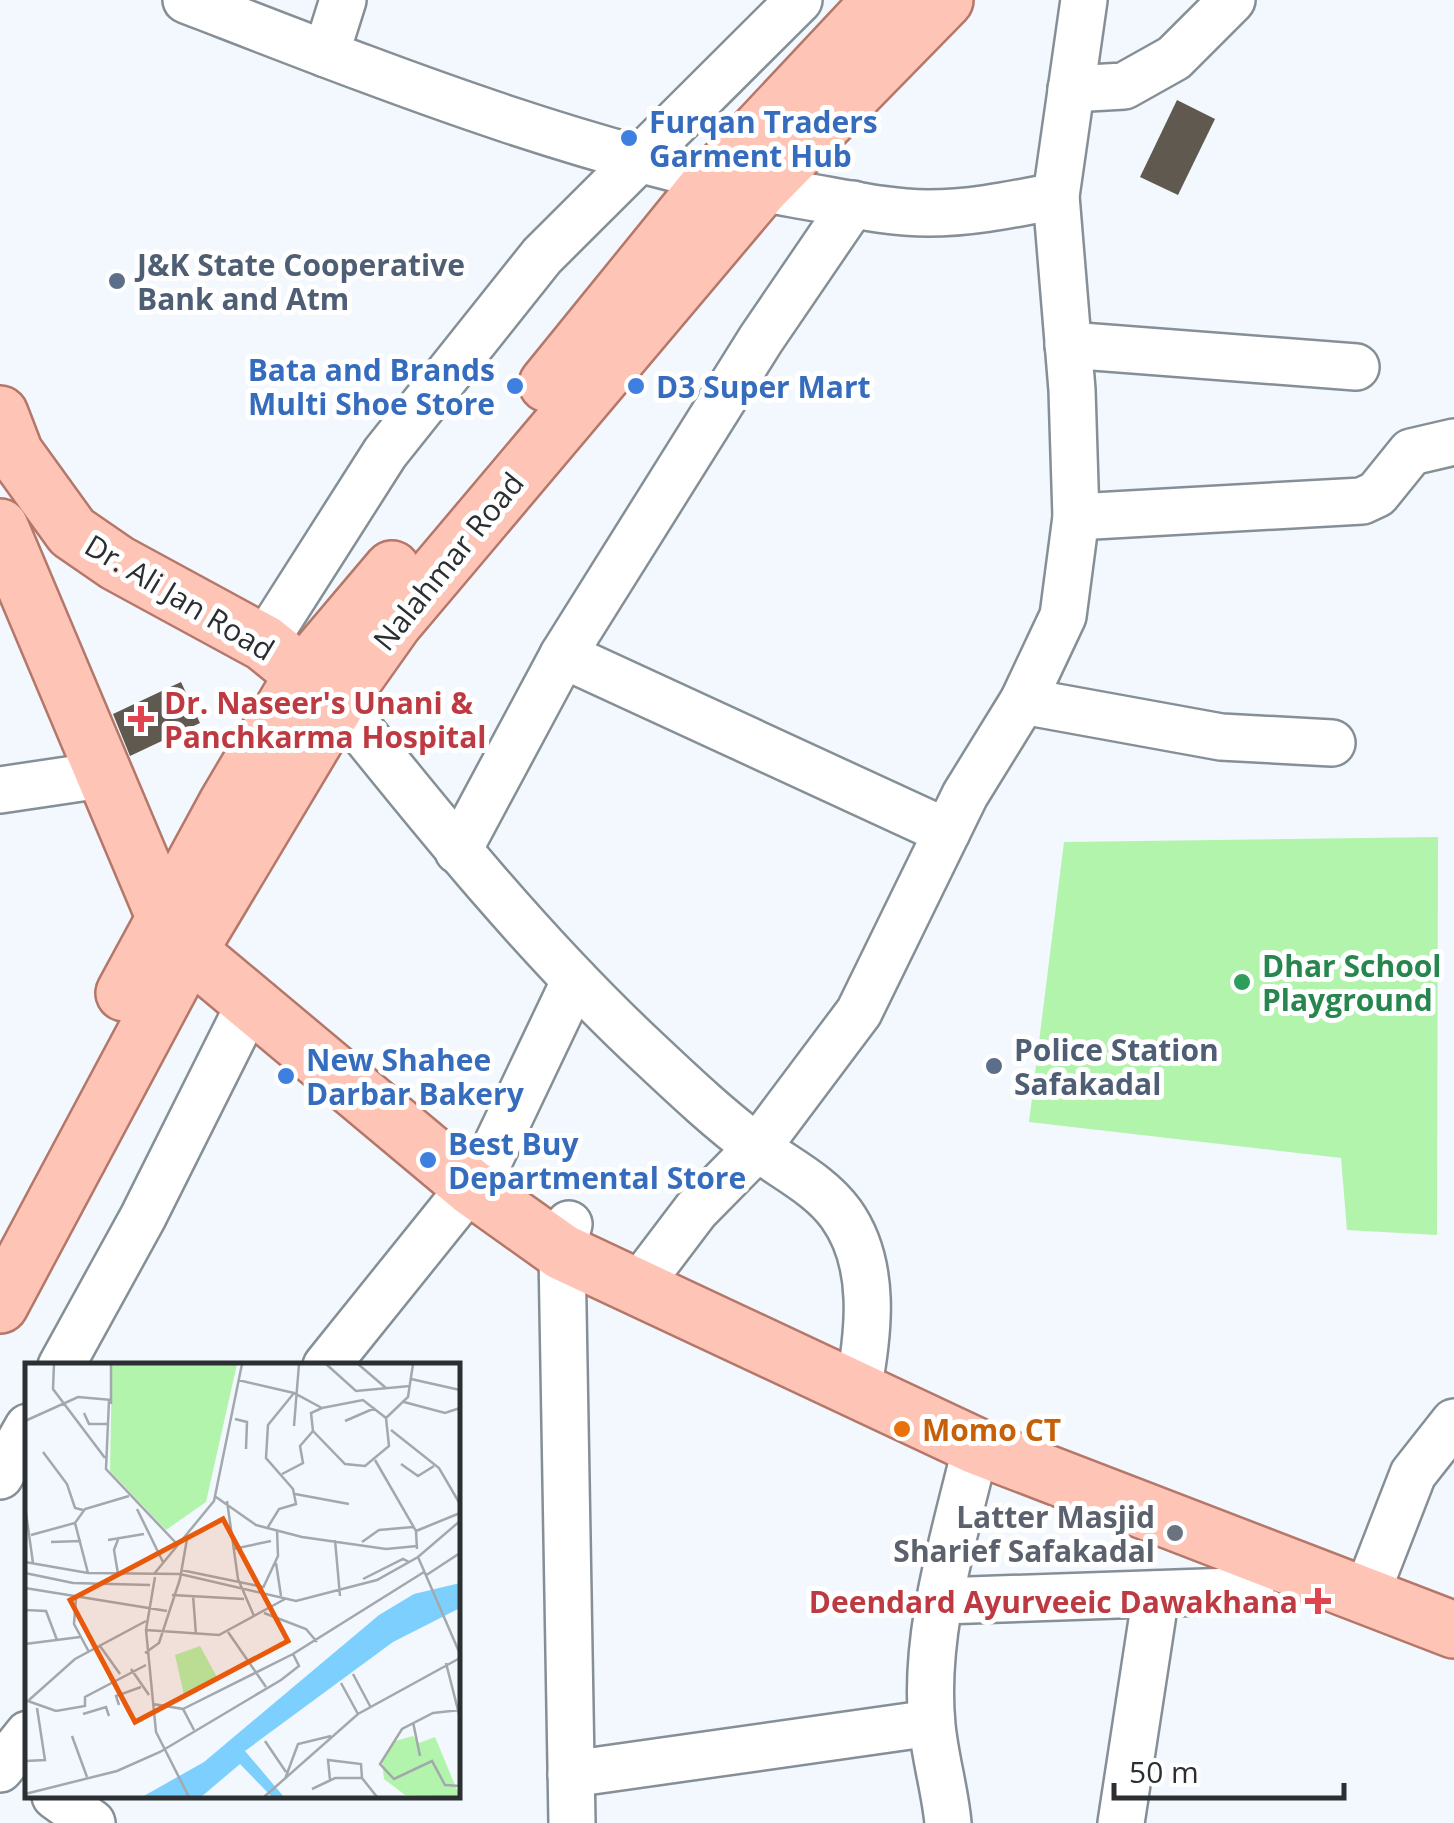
<svg xmlns="http://www.w3.org/2000/svg" width="1454" height="1823" font-family="'Open Sans',sans-serif">
  <style>
    .green { fill: #b2f4ab }
    .building { fill: #5f5950 }
    .lines { fill: none; stroke-linecap: round; stroke-linejoin: round }
    .minor-casing { stroke: #858f96; stroke-width: 50 }
    .major-casing { stroke: #b47769; stroke-width: 60 }
    .minor { stroke: #fff; stroke-width: 45 }
    .major { stroke: #fec5b7; stroke-width: 55 }
    .shop-dot { fill: #3f7fe0; stroke: #fff; stroke-width: 4 }
    .service-dot { fill: #5c6f8a; stroke: #fff; stroke-width: 4 }
    .health-dot { fill: #e0444e; stroke: #fff; stroke-width: 4 }
    .leisure-dot { fill: #2e9e5b; stroke: #fff; stroke-width: 4 }
    .food-dot { fill: #e8710a; stroke: #fff; stroke-width: 4 }
    .worship-dot { fill: #6b7280; stroke: #fff; stroke-width: 4 }
    .labels { text-anchor: middle; dominant-baseline: central; stroke-width: 10; stroke-linejoin: round; paint-order: stroke }
    .shop-label { font-size: 30px; font-weight: bold; fill: #366cbe; stroke: #fff; text-anchor: start }
    .service-label { font-size: 30px; font-weight: bold; fill: #4e5e75; stroke: #fff; text-anchor: start }
    .street-label { font-size: 30px; fill: #2b2f32; stroke: #fff }
    .health-label { font-size: 30px; font-weight: bold; fill: #be3a42; stroke: #fff; text-anchor: start }
    .leisure-label { font-size: 30px; font-weight: bold; fill: #27864d; stroke: #fff; text-anchor: start }
    .food-label { font-size: 30px; font-weight: bold; fill: #c56008; stroke: #fff; text-anchor: start }
    .worship-label { font-size: 30px; font-weight: bold; fill: #5b616d; stroke: #fff; text-anchor: end }
    .inset-road { fill: none; stroke: #a2a8ac; stroke-width: 2.5 }
    .view { fill: #e8590c; fill-opacity: 0.15; stroke: #e8590c; stroke-width: 5 }
    .inset-edge { fill: none; stroke: #2b2f32; stroke-width: 5 }
  </style>
  <rect width="100%" height="100%" fill="#f2f8fd"/>
  <path class="green" d="M1438,837L1437,1235L1347,1230L1341,1158L1029,1122L1064,842Z"/>
  <g class="building">
    <path d="M1177,100L1215,119L1178,195L1140,177Z"/>
    <path d="M181,682L200,723L130,756L113,714Z"/>
  </g>
  <g class="lines">
    <defs>
      <g id="minor">
        <path d="M186,0C383,76 584,157 793,194C837,201 884,213 928,213C972,213 1014,204 1056,196"/>
        <path d="M326,54L343,0"/>
        <path d="M1071,89L1124,86L1174,58L1232,0"/>
        <path d="M1068,345L1356,367"/>
        <path d="M1076,517L1362,501L1377,494L1411,452L1454,442"/>
        <path d="M264,643L385,453L542,256L799,0"/>
        <path d="M563,655L947,832"/>
        <path d="M1023,701L1221,737L1332,743"/>
        <path d="M338,702C436,824 535,947 650,1054C684,1086 720,1120 758,1148C786,1169 820,1185 841,1214C877,1264 869,1332 858,1390"/>
        <path d="M0,790L108,774"/>
        <path d="M458,851L563,655L761,339L853,204"/>
        <path d="M569,1224L562,1252L572,1823"/>
        <path d="M652,1268L696,1210L757,1148L859,1012L965,795L1023,701L1063,616L1076,517L1072,390L1056,196L1084,0"/>
        <path d="M61,1366L143,1217L250,1003"/>
        <path d="M326,1366L486,1167L575,980"/>
        <path d="M0,1476L28,1427"/>
        <path d="M1373,1577L1413,1474L1454,1422"/>
        <path d="M941,1601L1233,1591L1246,1588L1269,1561"/>
        <path d="M0,1769L28,1734"/>
        <path d="M571,1774L931,1723"/>
        <path d="M55,1796L92,1823"/>
        <path d="M948,1823C945,1790 935,1758 932,1725C923,1632 955,1535 976,1446"/>
        <path d="M1121,1823L1156,1594"/>
      </g>
      <g id="major">
        <path d="M547,384L715,177L881,0"/>
        <path d="M0,414L15,453L72,532L117,563L264,643L331,697"/>
        <path d="M0,527L164,916"/>
        <path d="M189,951L471,1187L562,1252L976,1446L1454,1630"/>
        <path d="M124,993L226,805L304,673L392,569"/>
        <path d="M0,1305L189,951L338,702L394,623L761,188L945,0"/>
      </g>
    </defs>
    <use href="#minor" class="minor-casing"/>
    <use href="#major" class="major-casing"/>
    <use href="#minor" class="minor"/>
    <use href="#major" class="major"/>
  </g>
  <g class="shop-dot">
    <circle cx="629" cy="138" r="10"/>
    <circle cx="515" cy="386" r="10"/>
    <circle cx="636" cy="386" r="10"/>
    <circle cx="286" cy="1076" r="10"/>
    <circle cx="428" cy="1160" r="10"/>
  </g>
  <g class="service-dot">
    <circle cx="117" cy="281" r="10"/>
    <circle cx="994" cy="1066" r="10"/>
  </g>
  <g class="health-dot">
    <path d="M136 704h10v10h10v10h-10v10h-10v-10h-10v-10h10z"/>
    <path d="M1313 1586h10v10h10v10h-10v10h-10v-10h-10v-10h10z"/>
  </g>
  <circle class="leisure-dot" cx="1242" cy="982" r="10"/>
  <circle class="food-dot" cx="902" cy="1429" r="10"/>
  <circle class="worship-dot" cx="1175" cy="1533" r="10"/>
  <g class="labels">
    <g class="shop-label">
      <text x="649" y="121">Furqan Traders<tspan x="649" dy="34">Garment Hub</tspan></text>
      <text x="495" y="369" text-anchor="end">Bata and Brands<tspan x="495" dy="34">Multi Shoe Store</tspan></text>
      <text x="656" y="386">D3 Super Mart</text>
      <text x="306" y="1059">New Shahee<tspan x="306" dy="34">Darbar Bakery</tspan></text>
      <text x="448" y="1143">Best Buy<tspan x="448" dy="34">Departmental Store</tspan></text>
    </g>
    <g class="service-label">
      <text x="137" y="264">J&amp;K State Cooperative<tspan x="137" dy="34">Bank and Atm</tspan></text>
      <text x="1014" y="1049">Police Station<tspan x="1014" dy="34">Safakadal</tspan></text>
    </g>
    <g class="street-label">
      <text transform="translate(448 561) rotate(-51)">Nalahmar Road</text>
      <text transform="translate(180 597) rotate(31)">Dr. Ali Jan Road</text>
    </g>
    <g class="health-label">
      <text x="164" y="702">Dr. Naseer's Unani &amp;<tspan x="164" dy="34">Panchkarma Hospital</tspan></text>
      <text x="1298" y="1601" text-anchor="end">Deendard Ayurveeic Dawakhana</text>
    </g>
    <g class="leisure-label">
      <text x="1262" y="965">Dhar School<tspan x="1262" dy="34">Playground</tspan></text>
    </g>
    <g class="food-label">
      <text x="922" y="1429">Momo CT</text>
    </g>
    <g class="worship-label">
      <text x="1155" y="1516">Latter Masjid<tspan x="1155" dy="34">Sharief Safakadal</tspan></text>
    </g>
  </g>
  <g transform="translate(25 1363)">
    <rect width="435" height="435" fill="#f2f8fd"/>
    <path d="M87,1H212L181,139L141,167L85,108ZM175,283L192,314L159,332L150,292ZM388,373L394,380L410,374L435,434L380,432L359,416L357,398L370,378Z" fill="#b2f4ab"/>
    <path d="M435,220V245L368,279L220,388L259,434H247L215,401L176,434H117L179,399L354,252L389,231Z" fill="#7dd0fe"/>
    <path class="inset-road" d="M29,1L28,26L80,95M301,1L331,28L385,23M333,1L361,25M386,16L435,27M213,17L269,30L297,45L338,37L361,55L364,83L340,103L320,101L288,68L286,50L297,45M84,37L81,106L152,181M379,39L420,50L435,45M86,41V1M59,50L64,61H82M361,55L383,34L388,1M210,56L222,59L221,86M0,58L53,34L87,37M320,58L350,45M269,63L274,1M366,67L414,105L435,141M18,89L42,121L50,145L58,147M350,97L391,168L392,186M376,101L393,113L409,103M257,111L278,100L275,83L288,68M270,131L324,141M191,134L231,162L277,174L361,186L392,183M202,138L213,216L229,253M0,143L8,200M112,146L138,199M50,160L63,210M243,164L254,146L271,141L268,126L241,95L243,62L269,30M391,168L435,150M6,172L50,160L60,146L104,133M83,177L119,171M310,177L315,233M26,179L56,178M337,179L354,167L388,164M208,186L246,178M393,194L435,291M0,199L63,210L155,211L271,238L352,217L393,194L435,158M251,200L256,233M156,207L238,224M0,210L48,220L125,222M93,211L89,187L94,174M129,211L189,138L217,1M400,213L435,190M130,214L121,267L131,369L164,434M155,216L162,176M338,216L378,196L384,199M0,225L142,248M238,225L253,193L252,167M147,232L219,236M168,232L171,272M51,235L49,261L64,289M0,247L21,248L32,277M239,250L281,266L292,279M121,267L194,272L260,236M203,269L241,324M0,281L55,274M75,283L95,311M120,290L134,280L155,216M421,300L435,355M106,306L124,332M328,311L345,343M316,320L333,351M0,337L31,348L60,343V334L121,302M4,337L50,296L121,258M128,341L158,346L169,367M94,342L91,333L116,324M158,346L268,291M435,347L408,350L377,366L355,401L369,416L407,398L420,422L435,423M58,351L81,344L84,353M388,359L395,393M47,373L62,414M240,378L261,409M0,398L20,397L12,345M260,416L273,381L306,373M305,417L303,397L336,401L337,415L352,434M287,426L310,415H337M0,431L92,408L135,389L256,317L274,303L268,291L399,209M239,434L333,351L435,295"/>
    <path class="view" d="M198,156L263,278L110,359L45,237Z"/>
    <rect width="435" height="435" class="inset-edge"/>
  </g>
  <path d="M1114 1783v15h230v-15" fill="none" stroke="#2b2f32" stroke-width="5"/>
  <text x="1129" y="1783" font-size="30" fill="#2b2f32" stroke="#ffffff" stroke-width="8" paint-order="stroke">50 m</text>
</svg>
